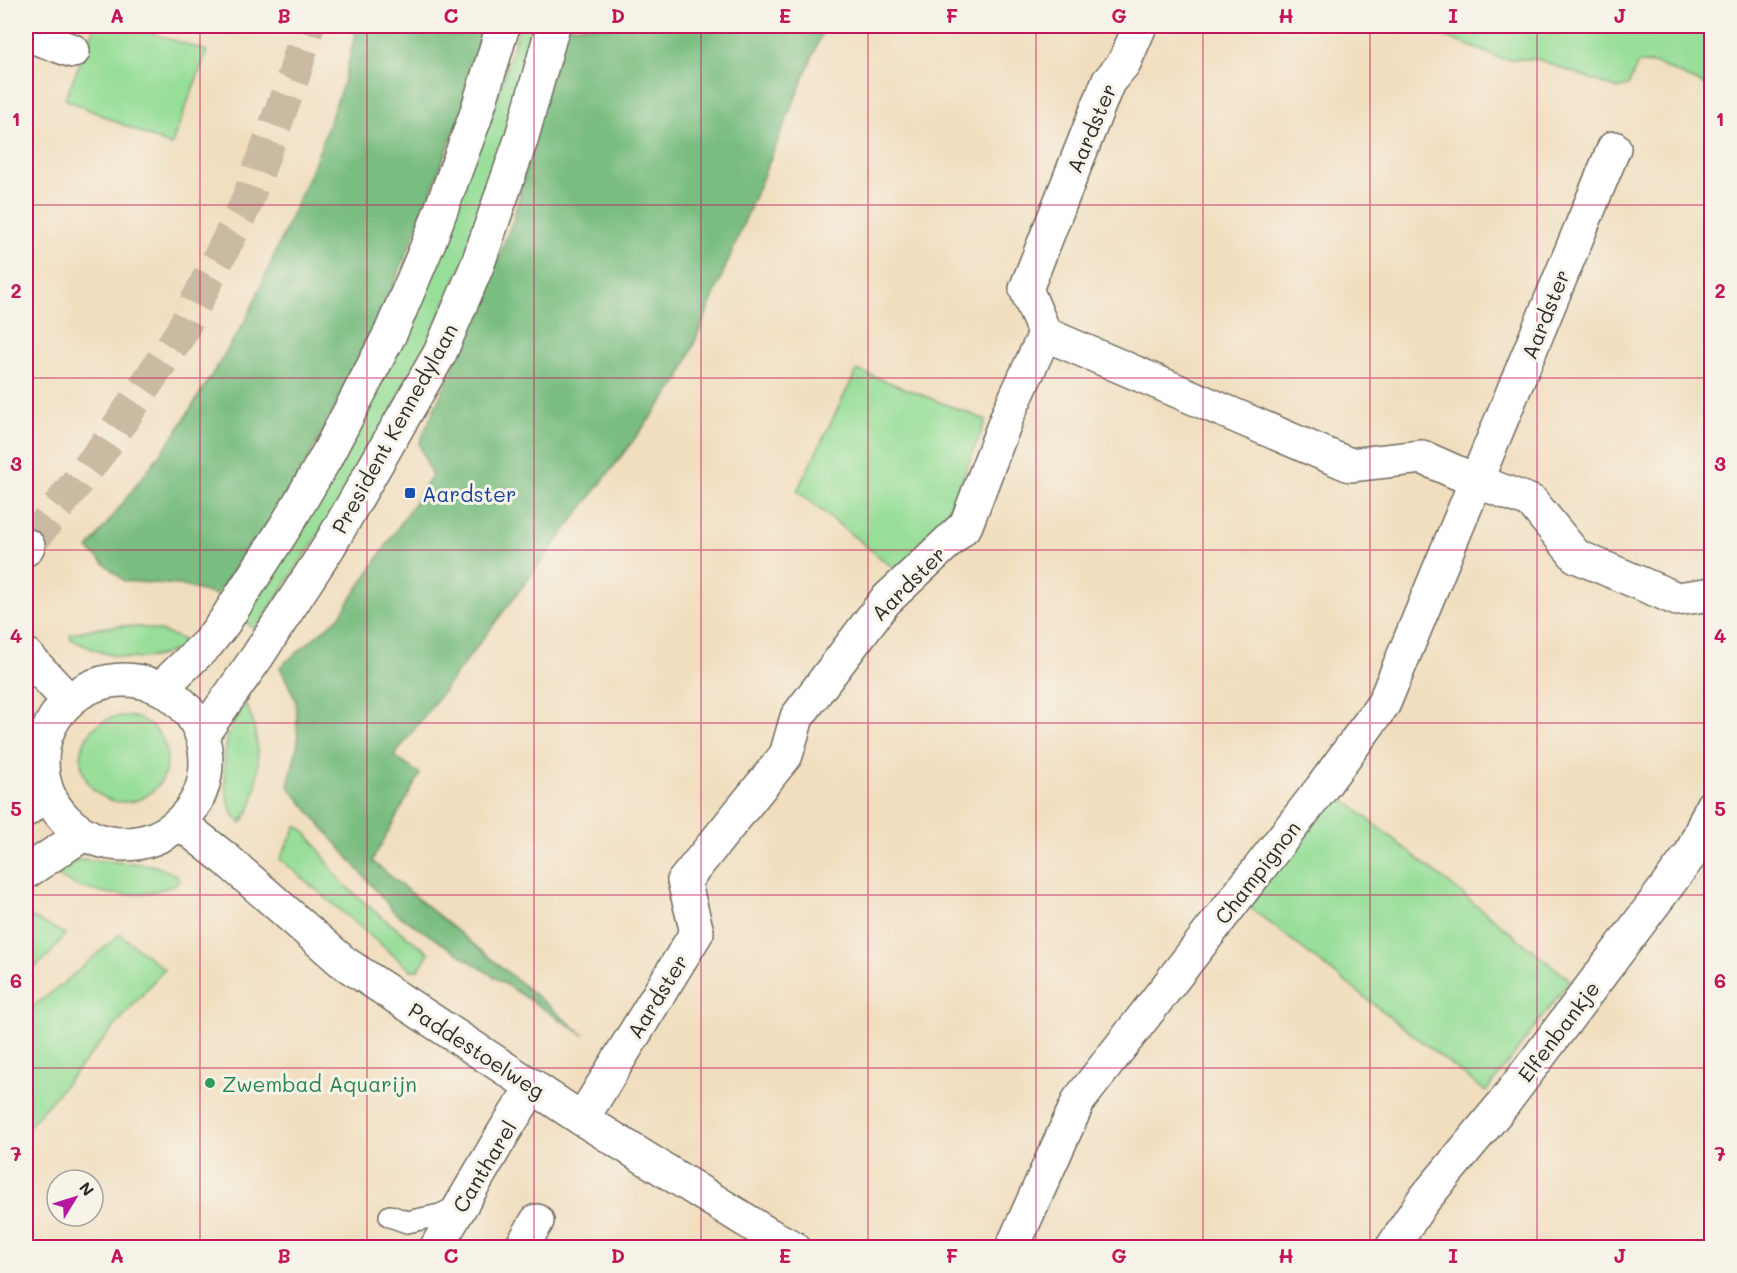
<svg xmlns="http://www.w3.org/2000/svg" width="1737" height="1273" font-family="Mali,sans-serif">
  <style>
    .green { fill: #97de98; stroke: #618462; stroke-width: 1.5 }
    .forest { fill: #79bd80; stroke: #527456; stroke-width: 1.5 }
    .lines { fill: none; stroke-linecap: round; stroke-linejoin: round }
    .street-tunnel { stroke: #c9baa1; stroke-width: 33; stroke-dasharray: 33 16; stroke-linecap: butt }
    .lane-casing { stroke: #706a5f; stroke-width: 24 }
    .street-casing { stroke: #706a5f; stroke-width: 36 }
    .secondary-casing { stroke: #706a5f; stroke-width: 36 }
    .lane { stroke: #fff; stroke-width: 21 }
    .street { stroke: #fff; stroke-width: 33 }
    .secondary { stroke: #fff; stroke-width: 33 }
    .grid { fill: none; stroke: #c2185b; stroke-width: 1.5; stroke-opacity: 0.55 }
    .transit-dot { fill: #1a4fb4; stroke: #f7f3e8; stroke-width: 2 }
    .leisure-dot { fill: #2e9e5b; stroke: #f7f3e8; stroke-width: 2 }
    .labels { text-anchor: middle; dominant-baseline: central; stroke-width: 6; stroke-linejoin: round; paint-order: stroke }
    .street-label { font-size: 21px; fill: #2b2b2b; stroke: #f7f3e8 }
    .transit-label { font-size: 21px; fill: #164399; stroke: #f7f3e8; text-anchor: start }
    .leisure-label { font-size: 21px; fill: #27864d; stroke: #f7f3e8; text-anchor: start }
    .neatline { fill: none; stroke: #c2185b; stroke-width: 2 }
    .grid-label { font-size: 20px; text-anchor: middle; font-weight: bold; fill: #c2185b }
  </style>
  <rect width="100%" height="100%" fill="#f7f3e8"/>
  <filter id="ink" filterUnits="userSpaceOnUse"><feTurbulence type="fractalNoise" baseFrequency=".0167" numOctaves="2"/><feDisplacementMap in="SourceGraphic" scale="12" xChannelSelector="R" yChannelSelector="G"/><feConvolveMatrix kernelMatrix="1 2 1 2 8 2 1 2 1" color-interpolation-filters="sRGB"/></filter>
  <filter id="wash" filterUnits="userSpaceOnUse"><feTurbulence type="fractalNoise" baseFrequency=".008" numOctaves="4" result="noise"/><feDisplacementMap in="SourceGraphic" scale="24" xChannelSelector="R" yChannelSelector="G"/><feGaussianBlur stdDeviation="1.35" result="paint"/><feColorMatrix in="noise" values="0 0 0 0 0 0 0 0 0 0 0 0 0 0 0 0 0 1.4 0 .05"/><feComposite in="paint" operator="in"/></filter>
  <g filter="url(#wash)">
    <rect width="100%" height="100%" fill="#f1debf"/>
    <g class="green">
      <path d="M95,26H129L207,51L171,146L65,99Z"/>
      <path d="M520,26H540L528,73L465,260L423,351L353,483L255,630L242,618L488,125Z"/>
      <path d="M1419,26H1711V88L1657,64L1638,63L1628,86L1618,89L1537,59H1502Z"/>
      <path d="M857,370L986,420L940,533L907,579L797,491Z"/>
      <path d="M123,626C148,627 163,630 185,641L186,644C147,668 109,659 71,639L70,635C88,628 105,627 123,626Z"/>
      <path d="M246,705C262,734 263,797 241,823C222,809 223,762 227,741C229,729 236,718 242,707Z"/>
      <circle cx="124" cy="759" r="43"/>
      <path d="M1338,795L1570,980L1486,1092L1248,906Z"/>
      <path d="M297,825C317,840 326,865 343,883C369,909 400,931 429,953L418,970H411L280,859Z"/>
      <path d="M82,859L152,865L175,874L180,881C146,903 82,897 51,871L68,861Z"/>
      <path d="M26,914L65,934L51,953L26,975Z"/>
      <path d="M120,934L164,969L26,1130V1012L64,983Z"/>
    </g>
    <g class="forest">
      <path d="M357,26H485L463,109L412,241L375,329L293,489L216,595L180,585L124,581L88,549L175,434L247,318L317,157L344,81Z"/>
      <path d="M563,26H825L679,380L394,756L420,774L372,861L584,1035L395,913L288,786L298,743L296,701L280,667L339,617L432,476L419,444L472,324L513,220Z"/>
    </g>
  </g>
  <g filter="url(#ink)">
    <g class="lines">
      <path class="street-tunnel" d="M28,546L104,447L180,334L245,206L294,75L308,26"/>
      <defs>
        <path id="lane" d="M390,1216L407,1222L440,1215L461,1205"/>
        <g id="street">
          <path d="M1140,26L1124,63L1108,82L1026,289L1045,334L1350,465L1422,457L1476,481L1532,502L1576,556L1677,599L1712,594"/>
          <path d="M26,34L73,51"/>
          <path d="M26,549L28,546"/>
          <path d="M26,655L69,701"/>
          <path d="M180,823L227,860L343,962L582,1119L771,1236L794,1248"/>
          <path d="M582,1119L697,932L684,881L786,755L797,717L885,601L966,525L1009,412L1045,334"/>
          <path d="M436,1248L504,1132L533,1086"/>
          <path d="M521,1248L537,1221"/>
          <path d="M1012,1248L1079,1100L1321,789L1384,703L1614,148"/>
          <path d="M1392,1248L1422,1202L1504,1103L1691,854L1712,806"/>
        </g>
        <g id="secondary">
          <circle cx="124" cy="762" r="82"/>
          <path d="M161,688L208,643L223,624L287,524L325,459L391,332L429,242L475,118L503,26"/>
          <path d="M202,735L257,657L328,548L440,353L477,266L521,140L553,26"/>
          <path d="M26,810L47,793"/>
          <path d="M26,872L84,834"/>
        </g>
      </defs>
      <use href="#lane" class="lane-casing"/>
      <use href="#street" class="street-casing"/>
      <use href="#secondary" class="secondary-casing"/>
      <use href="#lane" class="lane"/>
      <use href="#street" class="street"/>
      <use href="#secondary" class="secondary"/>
    </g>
  </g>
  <path class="grid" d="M200,26V1248M367,26V1248M534,26V1248M701,26V1248M868,26V1248M1036,26V1248M1203,26V1248M1370,26V1248M1537,26V1248M26,205H1712M26,378H1712M26,550H1712M26,723H1712M26,895H1712M26,1068H1712"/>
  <rect class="transit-dot" x="404" y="487" width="12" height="12" rx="3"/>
  <circle class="leisure-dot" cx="210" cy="1083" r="6"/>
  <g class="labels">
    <g class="street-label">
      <text transform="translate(1091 128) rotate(-67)">Aardster</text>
      <text transform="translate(1545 314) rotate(-68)">Aardster</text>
      <text transform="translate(394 428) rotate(-61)">President Kennedylaan</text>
      <text transform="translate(908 583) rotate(-45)">Aardster</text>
      <text transform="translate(1257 872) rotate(-52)">Champignon</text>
      <text transform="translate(657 996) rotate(-58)">Aardster</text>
      <text transform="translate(1558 1031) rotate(-53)">Elfenbankje</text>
      <text transform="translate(477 1050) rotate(33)">Paddestoelweg</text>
      <text transform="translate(484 1166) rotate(-59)">Cantharel</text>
    </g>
    <g class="transit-label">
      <text x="422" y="493">Aardster</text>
    </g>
    <g class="leisure-label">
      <text x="222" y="1083">Zwembad Aquarijn</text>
    </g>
  </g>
  <rect width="1737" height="1273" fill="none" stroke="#f7f3e8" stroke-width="66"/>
  <g transform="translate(75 1198) rotate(52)"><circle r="28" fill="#f7f3e8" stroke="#a5a39c" stroke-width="1.5"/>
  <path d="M0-4.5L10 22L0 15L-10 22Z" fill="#b5179e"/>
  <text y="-9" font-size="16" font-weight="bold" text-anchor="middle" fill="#2b2b2b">N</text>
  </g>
  <rect x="33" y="33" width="1671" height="1207" class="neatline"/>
  <g class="grid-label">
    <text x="117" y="23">A</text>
    <text x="284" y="23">B</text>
    <text x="451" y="23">C</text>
    <text x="618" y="23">D</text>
    <text x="785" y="23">E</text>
    <text x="952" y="23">F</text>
    <text x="1119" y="23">G</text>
    <text x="1286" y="23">H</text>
    <text x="1453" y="23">I</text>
    <text x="1620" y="23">J</text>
    <text x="16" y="126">1</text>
    <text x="1720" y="126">1</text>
    <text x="16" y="298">2</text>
    <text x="1720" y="298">2</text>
    <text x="16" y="471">3</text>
    <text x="1720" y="471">3</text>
    <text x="16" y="643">4</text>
    <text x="1720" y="643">4</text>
    <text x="16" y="816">5</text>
    <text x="1720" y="816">5</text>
    <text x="16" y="988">6</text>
    <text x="1720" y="988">6</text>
    <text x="16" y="1161">7</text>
    <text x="1720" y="1161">7</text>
    <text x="117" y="1263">A</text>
    <text x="284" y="1263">B</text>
    <text x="451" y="1263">C</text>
    <text x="618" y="1263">D</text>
    <text x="785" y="1263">E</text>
    <text x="952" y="1263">F</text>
    <text x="1119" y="1263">G</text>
    <text x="1286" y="1263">H</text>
    <text x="1453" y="1263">I</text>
    <text x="1620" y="1263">J</text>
  </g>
</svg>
